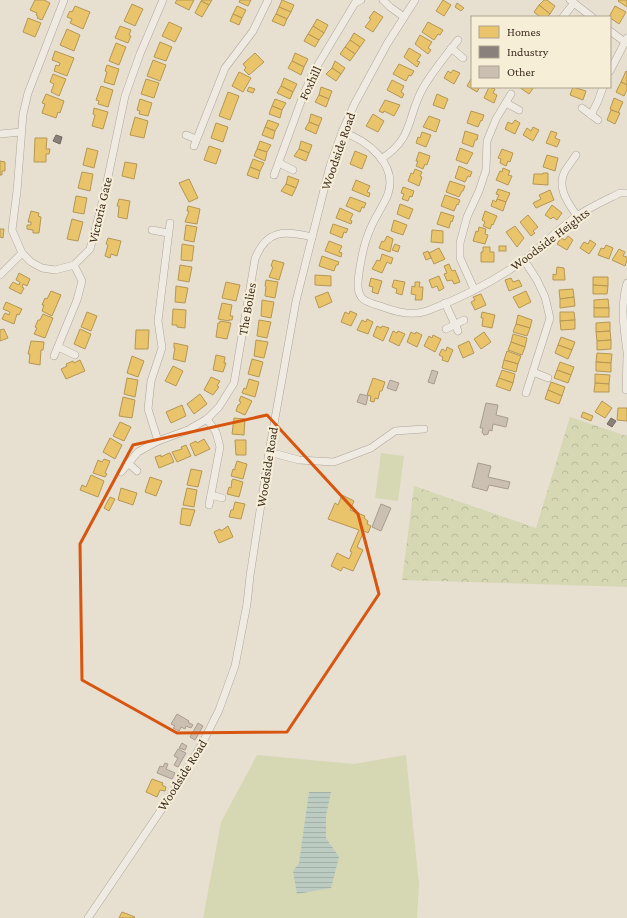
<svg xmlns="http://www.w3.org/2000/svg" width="627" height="918" font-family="'Crimson Pro',serif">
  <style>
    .green { fill: #d6d7b3 }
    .forest { fill: url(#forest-crowns) }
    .water { fill: url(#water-rules) }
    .homes { fill: #e9c46a; stroke: #b59754 }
    .industry { fill: #8a817c; stroke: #736860 }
    .building { fill: #cbbfb2; stroke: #a89c90 }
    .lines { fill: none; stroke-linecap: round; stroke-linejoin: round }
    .street-casing { stroke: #ada599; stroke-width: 8 }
    .street { stroke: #efebe3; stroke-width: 7 }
    .marked { fill: none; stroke: #d7550e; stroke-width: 3; stroke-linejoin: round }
    .labels { text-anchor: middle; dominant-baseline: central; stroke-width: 4; stroke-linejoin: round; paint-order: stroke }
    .street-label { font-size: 13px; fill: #3d2e20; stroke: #f7eed8 }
  </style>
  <defs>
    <pattern id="forest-crowns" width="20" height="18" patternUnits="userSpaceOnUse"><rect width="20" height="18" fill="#d6d7b3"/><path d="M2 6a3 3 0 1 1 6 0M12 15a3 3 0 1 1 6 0" fill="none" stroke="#b9b99a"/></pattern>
    <pattern id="water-rules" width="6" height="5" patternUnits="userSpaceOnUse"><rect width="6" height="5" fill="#bcccc2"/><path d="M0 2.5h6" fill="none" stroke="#a2b0a6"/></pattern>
  </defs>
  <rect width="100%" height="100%" fill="#e7e0d1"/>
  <g class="green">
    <path d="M381,453L404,456L398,501L375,498Z"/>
    <path d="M257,755L354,764L406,755L419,885L417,918H203L221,822Z"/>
  </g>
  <path class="forest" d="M570,417L627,436V587L402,580L414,486L536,528Z"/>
  <path class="water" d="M309,792H331L326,816V838L339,857L331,888L297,894L293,871L299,863Z"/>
  <g class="homes">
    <path d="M35,0H44L50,3L42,20L37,18L38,16L36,15L37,13L30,10Z"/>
    <path d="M177,0H194L189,10L175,3Z"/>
    <path d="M202,0H212L209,5L201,1Z"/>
    <path d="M240,0H251L248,6L239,2Z"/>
    <path d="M282,0L294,5L291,12L279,7Z"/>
    <path d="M443,0L451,5L444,16L436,11Z"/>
    <path d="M544,0H547L555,6L550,14L539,5Z"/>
    <path d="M619,0H627V7L618,1Z"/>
    <path d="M201,1L209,5L202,17L195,13Z"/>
    <path d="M457,3L464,8L461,11L455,7Z"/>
    <path d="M132,4L143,9L135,26L124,21Z"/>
    <path d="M539,5L550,14L547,17H540L534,12Z"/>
    <path d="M75,6L90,12L83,29L70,23L72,19L67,17L70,11L72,12Z"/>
    <path d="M237,6L246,10L242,18L233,14Z"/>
    <path d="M615,6L626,12L619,24L609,17Z"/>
    <path d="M279,7L291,12L287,19L276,14Z"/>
    <path d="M374,11L383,17L373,32L365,27L371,19L369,18Z"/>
    <path d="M233,14L242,18L239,25L230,21Z"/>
    <path d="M276,14L287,19L284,26L272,21Z"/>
    <path d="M28,18L41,23L35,37L23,32Z"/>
    <path d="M317,19L328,25L324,33L313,26Z"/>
    <path d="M169,22L182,28L175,42L162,36Z"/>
    <path d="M428,22L443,30L440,35L438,34L434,40L422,32Z"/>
    <path d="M120,26L131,30L129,35L131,36L128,43L115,38Z"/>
    <path d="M313,26L324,33L319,40L308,34Z"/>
    <path d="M67,29L80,35L74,51L60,45Z"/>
    <path d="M354,33L365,40L360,47L350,40Z"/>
    <path d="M308,34L319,40L315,47L304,41Z"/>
    <path d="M420,35L432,42L428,48L431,50L428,54L415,44Z"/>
    <path d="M350,40L360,47L355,54L345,47Z"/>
    <path d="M160,42L172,47L166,61L154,57Z"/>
    <path d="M116,43L126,47L119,65L109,61Z"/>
    <path d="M345,47L355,54L350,61L340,54Z"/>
    <path d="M409,48L421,55L417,61L420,62L417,67L404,57Z"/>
    <path d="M55,51L74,58L67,76L54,71L56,65L59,66L60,63L52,60Z"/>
    <path d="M255,53L264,62L249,75L244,70L246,68L243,64Z"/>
    <path d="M295,53L308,59L304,67L292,61Z"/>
    <path d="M153,60L166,65L160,81L147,76Z"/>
    <path d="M292,61L304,67L301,75L288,68Z"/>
    <path d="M335,61L345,68L341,74L332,68Z"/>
    <path d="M399,64L414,71L411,76L409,75L406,81L393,74Z"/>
    <path d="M107,65L119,69L114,85L104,82L107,72L105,71Z"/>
    <path d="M332,68L341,74L336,81L326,74Z"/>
    <path d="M453,70L460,73L454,84L444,78L448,71L451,73Z"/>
    <path d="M626,71L627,72V85L621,82Z"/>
    <path d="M239,72L251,78L243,92L232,86Z"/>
    <path d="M53,74L66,79L59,96L51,92L54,84L50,82Z"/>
    <path d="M284,78L297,84L293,92L281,86Z"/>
    <path d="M146,79L159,83L154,98L141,94Z"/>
    <path d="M471,79L472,80V87H480L477,92L467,86Z"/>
    <path d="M392,80L404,86L401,92L404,94L402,98L387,90Z"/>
    <path d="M621,82L627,85V90L624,96L616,92Z"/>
    <path d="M101,86L113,90L108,107L98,104L99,101L96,100Z"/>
    <path d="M281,86L293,92L290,99L277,93Z"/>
    <path d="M249,87L255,89L253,93L247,91Z"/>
    <path d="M321,87L332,91L329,99L319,95Z"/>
    <path d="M489,87L495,89L493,93L497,95L494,103L484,98Z"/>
    <path d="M519,87H534L529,94Z"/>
    <path d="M573,87L586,91L583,100L570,95Z"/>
    <path d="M228,92L239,96L230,120L219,116Z"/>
    <path d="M46,94L64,101L60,113L58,112L56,118L42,113L45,104L42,103Z"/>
    <path d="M437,94L448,99L444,109L433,105Z"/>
    <path d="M319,95L329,99L326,107L315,102Z"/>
    <path d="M614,98L623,102L618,113L610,109Z"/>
    <path d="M140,99L152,103L148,116L139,114L140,111L137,110Z"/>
    <path d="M275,99L286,103L282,110L272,106Z"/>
    <path d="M385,100L400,105L394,116L384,111L383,113L379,111Z"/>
    <path d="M272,106L282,110L280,118L269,114Z"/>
    <path d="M94,108L108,112L103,129L92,126L95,115L93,114Z"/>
    <path d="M611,110L620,113L615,124L607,120Z"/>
    <path d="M471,111L484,115L482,121L481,120L478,127L467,123Z"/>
    <path d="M311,114L322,118L319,126L309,122Z"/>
    <path d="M373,114L384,121L378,132L366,126Z"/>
    <path d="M429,116L440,120L436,132L423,127Z"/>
    <path d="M135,117L148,121L144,138L130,135Z"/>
    <path d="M268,120L279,124L275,131L265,127Z"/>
    <path d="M515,120L520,123L515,134L505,129L508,122L512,124Z"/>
    <path d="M309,122L319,126L316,134L305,129Z"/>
    <path d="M216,123L228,127L223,142L211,138Z"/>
    <path d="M265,127L275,131L273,139L262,135Z"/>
    <path d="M533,127L539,130L533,141L523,135L527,128L531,131Z"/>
    <path d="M465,131L478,135L477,140H475L473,147L462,143Z"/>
    <path d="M551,131L557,133L555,138L560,140L557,147L546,143Z"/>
    <path d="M422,132L431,135L426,147L416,143L418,137L420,138Z"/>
    <path d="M35,138H47L46,149H50L49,154H46V162H34Z"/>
    <path d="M260,141L271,145L267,152L257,149Z"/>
    <path d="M301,141L312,145L309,153L299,149Z"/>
    <path d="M209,146L221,150L216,164L204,160Z"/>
    <path d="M87,148L98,151L94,168L83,165Z"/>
    <path d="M460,148L473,153L467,164L456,160Z"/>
    <path d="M257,149L267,152L265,161L254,156Z"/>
    <path d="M299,149L309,153L306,161L294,156Z"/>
    <path d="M502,149L513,153L510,162L508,161L506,166L500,163L501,159L498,158Z"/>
    <path d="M355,151L367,156L362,169L350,164Z"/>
    <path d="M419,152L430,156L427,165L425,164L423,169L416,166L418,161H416Z"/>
    <path d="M547,155L558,158L555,171L543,167Z"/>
    <path d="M253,159L264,163L260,171L250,167Z"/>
    <path d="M0,161L5,162V171H2V175H0Z"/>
    <path d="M125,162L137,164L134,179L122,176Z"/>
    <path d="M459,166L472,172L470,177L468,176L465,182L455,178Z"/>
    <path d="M250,167L260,171L258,179L247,175Z"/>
    <path d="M503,168L510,171L508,175L512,176L508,185L496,180L500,171L502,172Z"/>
    <path d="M415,169L422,172L420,176L422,177L419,186L408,181L411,173L413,174Z"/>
    <path d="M82,172L93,174L90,191L78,188Z"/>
    <path d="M543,173H548V185L533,184L534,174H543Z"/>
    <path d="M288,176L299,180L296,188L286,184Z"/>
    <path d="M189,179L198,198L189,202L179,183Z"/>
    <path d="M356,180L370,186L367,192L370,193L369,197L352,190Z"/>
    <path d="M450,181L465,186L463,191H462L459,197L446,192Z"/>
    <path d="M286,184L296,188L292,196L281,191Z"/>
    <path d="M403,187L414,191L412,197L410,196L408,201L402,199L404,194L401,193Z"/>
    <path d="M498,189L510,193L506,202L497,199L499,195L496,194Z"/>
    <path d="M550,190L554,200L536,208L533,203L541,199L539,195Z"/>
    <path d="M445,195L460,200L458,205L457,204L454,211L441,206Z"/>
    <path d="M76,196L87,198L84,214L73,212Z"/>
    <path d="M350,197L366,203L364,208L362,207L360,212L346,206Z"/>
    <path d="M119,199L130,201L127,219L118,217L119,206H117Z"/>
    <path d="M497,199L506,202L503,211L491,206L493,200L496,202Z"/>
    <path d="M400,204L413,209L409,219L397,214Z"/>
    <path d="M552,205L562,213L557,220L553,217L551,219L545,215Z"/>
    <path d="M188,206L200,209L197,224L185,222L189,211H187Z"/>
    <path d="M340,208L353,214L350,220L352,221L351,224L336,218Z"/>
    <path d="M31,211L39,213L38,216L41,217L39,233H33V230L27,229V225H31V222H28Z"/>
    <path d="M485,211L497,216L493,225L492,224L490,229L483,226L485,222L482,220Z"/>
    <path d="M441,212L454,216L452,222L451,221L449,228L437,224Z"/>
    <path d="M528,215L538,227L533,231L535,233L531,236L520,222Z"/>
    <path d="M72,219L83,222L78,241L67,239Z"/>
    <path d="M394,220L407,225L403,235L391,231Z"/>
    <path d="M333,224L348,229L346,233L344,232L342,238L330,233Z"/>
    <path d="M186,225L197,227L194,242L184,240Z"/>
    <path d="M515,226L524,238L517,247L506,232Z"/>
    <path d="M479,227L486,229L485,234L488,235L485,244L473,241L476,231L478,232Z"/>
    <path d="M0,229H4L3,238L0,237Z"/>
    <path d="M432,230L443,231V243L431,242Z"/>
    <path d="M387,236L393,239L390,252L379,248L382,241L384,242Z"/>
    <path d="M568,236L573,240L567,250L557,244L561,238L565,240Z"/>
    <path d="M108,238L121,241L117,256L111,254L110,258L105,256L108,245L106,244Z"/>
    <path d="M590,240L596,244L589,254L580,248L584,242L588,244Z"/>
    <path d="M329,241L342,246L339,252L342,253L341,257L325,251Z"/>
    <path d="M182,244L194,246L192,261L181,260Z"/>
    <path d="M395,244L400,246L398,252L392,250Z"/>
    <path d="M606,245L613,248L609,259L598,255L601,248L604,249Z"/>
    <rect x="499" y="246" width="7" height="5"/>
    <path d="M483,247H490V252H494V262H481V252H483Z"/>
    <path d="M439,248L445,259L434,264L429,253Z"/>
    <path d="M619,249L625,252L623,256L627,257V260L625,266L612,260Z"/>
    <path d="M428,251L431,258L426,260L423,253Z"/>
    <path d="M382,254L393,258L391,264L387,262L382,273L372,269L377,260L380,261Z"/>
    <path d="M322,256L339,262L338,265H336L334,271L319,266Z"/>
    <path d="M273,260L284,263L279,280L269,277L273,267L271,266Z"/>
    <path d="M449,264L452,271L455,270L460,282L454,284L452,280L447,281L444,274L447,273L444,266Z"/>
    <path d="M180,265L192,267L189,282L178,280Z"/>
    <path d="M557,267L564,268L565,280H553V274L556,275Z"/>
    <path d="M19,273L30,279L27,286L23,284L22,287L24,288L21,294L9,288L13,282L19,285L20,282L16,280Z"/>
    <path d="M315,275L331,276V286L315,285Z"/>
    <path d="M439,276L444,288L439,291L437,286L432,288L429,280Z"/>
    <path d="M593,277H608V286L593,285Z"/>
    <path d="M371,278L382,281L378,294L372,292L373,287L369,286Z"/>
    <path d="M511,278L513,282L519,280L522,286L509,291L505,280Z"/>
    <path d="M266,280L278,282L275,298L265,296L266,286H265Z"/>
    <path d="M394,280L405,282L402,295L396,293L397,289L392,287Z"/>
    <path d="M226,282L240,285L236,301L222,298Z"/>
    <path d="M415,282H420L419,287H423L422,300H415L416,295L411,294L412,286L415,287Z"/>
    <path d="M593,285L608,286L607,294H593Z"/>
    <path d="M176,286L188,288L185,303L175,302Z"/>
    <path d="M573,289L574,297L560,299L559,290Z"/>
    <path d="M51,291L61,295L52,316L42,311L44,305H42L45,298L47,299Z"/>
    <path d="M526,291L531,302L519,308L513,297Z"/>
    <path d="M328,292L332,302L319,308L315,297Z"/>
    <path d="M481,294L486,305L475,310L471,302L475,300L473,297Z"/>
    <path d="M574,297L575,306L560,308V299Z"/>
    <path d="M608,299L609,308H594V300Z"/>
    <path d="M262,300L274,302L271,318L261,316Z"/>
    <path d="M6,302L22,309L19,315L17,314L14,324L2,319L5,313L9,315L10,312L3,309Z"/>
    <path d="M222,303L232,305L230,316H233L232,320H229V321L218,319Z"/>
    <rect x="594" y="308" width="15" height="9"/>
    <path d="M173,309L186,310L185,328L177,327V325H172Z"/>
    <path d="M350,311L357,314L351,326L341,322L345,312L349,314Z"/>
    <path d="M87,312L97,316L91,331L81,327Z"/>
    <path d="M482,312L495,315L492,328L482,326L483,318H481Z"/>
    <path d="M560,312H574L575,320L560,321Z"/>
    <path d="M43,314L53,318L45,338L34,334L37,328L35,327L38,320H40Z"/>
    <path d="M518,315L532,320L530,328L516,324Z"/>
    <path d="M367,319L373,322L368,334L357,330L362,320L366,322Z"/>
    <path d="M259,320L271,322L267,338L257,336Z"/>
    <path d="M575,320V329L561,330L560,321Z"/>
    <path d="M220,321L231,323L227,339L216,337L218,323H220Z"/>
    <path d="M610,322V331L596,332V323Z"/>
    <path d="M516,324L530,328L527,336L513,332Z"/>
    <path d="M377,326L381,328L382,326L389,328L383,341L373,336Z"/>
    <path d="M4,329L8,338L0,341V330Z"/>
    <path d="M80,329L91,334L85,349L74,344Z"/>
    <path d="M136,330H149L148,349H135Z"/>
    <path d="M393,331L397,333L398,331L405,334L399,346L389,341Z"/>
    <path d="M610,331L611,340L597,341L596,332Z"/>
    <path d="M411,332L415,334L416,332L422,335L417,347L407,342Z"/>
    <path d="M484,332L491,342L481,349L474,339Z"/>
    <path d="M513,334L527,338L525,347L511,342Z"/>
    <path d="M433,335L441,339L435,352L424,346L429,336L432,338Z"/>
    <path d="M561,337L575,342L572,350L558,345Z"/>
    <path d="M256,340L268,342L264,358L254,356Z"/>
    <path d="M611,340V349L597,350V341Z"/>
    <path d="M31,341L44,342L43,350H41L40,365L29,363L30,354H28Z"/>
    <path d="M469,341L474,353L463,358L458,346Z"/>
    <path d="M511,342L525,347L522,355L508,350Z"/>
    <path d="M174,343L188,346L185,362L173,359L175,348H174Z"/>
    <path d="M558,345L572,350L568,359L555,353Z"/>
    <path d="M447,347L453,350L448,362L442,360L443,357L439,355L442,349L446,351Z"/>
    <path d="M507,351L521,356L518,364L504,360Z"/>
    <path d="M597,353L612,354L611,363L596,362Z"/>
    <path d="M216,355L225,357L224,363H226L223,372L213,370Z"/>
    <path d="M132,356L144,361L138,377L127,373Z"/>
    <path d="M252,359L263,362L259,377L248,374Z"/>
    <path d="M80,360L85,371L66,379L61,369L67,366L66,364L73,361L74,363Z"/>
    <path d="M504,360L518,364L516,372L502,368Z"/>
    <path d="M560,362L574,367L571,375L557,370Z"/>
    <path d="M596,362L611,363V372L596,371Z"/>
    <path d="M173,366L183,371L176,386L165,381Z"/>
    <path d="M502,370L515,374L513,383L499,378Z"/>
    <path d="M557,370L571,375L568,383L554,378Z"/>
    <path d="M595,374L610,375L609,384L595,383Z"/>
    <path d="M211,377L220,381L217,386L219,387L213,395L204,390Z"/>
    <path d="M127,378L138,380L135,397L124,394Z"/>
    <path d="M373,378L385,382L382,391H380L378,399L375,398L374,402L370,401L371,396L367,395Z"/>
    <path d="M499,378L513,383L510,391L496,386Z"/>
    <path d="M249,379L259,382L255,397L242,393L244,388L246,389Z"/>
    <path d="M551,382L565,387L562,396L548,390Z"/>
    <path d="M595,383L609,384V392H594Z"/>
    <path d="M548,390L562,396L559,404L545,399Z"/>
    <path d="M200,394L207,404L194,414L187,404Z"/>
    <path d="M241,396L252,401L245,415L236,411L238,405H239L241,402L239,401Z"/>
    <path d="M123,397L135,400L132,418L119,416Z"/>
    <path d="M602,401L612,408L605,418L595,412Z"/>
    <path d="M182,405L186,416L171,423L166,412Z"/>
    <path d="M618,408H627V421L617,420Z"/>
    <path d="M583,412L593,416L591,421L581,417Z"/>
    <path d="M234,418L245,419L244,435L232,434Z"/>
    <path d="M120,422L131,427L124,441L113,436Z"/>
    <path d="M110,438L122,445L115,459L103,452Z"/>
    <path d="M204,439L210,449L195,456L190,444L196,441L197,443Z"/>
    <path d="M235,440H246V455H236Z"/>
    <path d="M186,445L191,456L177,462L172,452L182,449L181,447Z"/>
    <path d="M169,453H170L174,462L159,468L155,457L161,455V457Z"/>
    <path d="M104,459L110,461L105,473L107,474L105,477L93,473L98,460L102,462Z"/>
    <path d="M237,461L247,464L243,479L231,476L233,469L235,470V467Z"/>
    <path d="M191,469L202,471L198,487L187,485Z"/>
    <path d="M91,475L104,481L98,497L80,490L82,485L86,487Z"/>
    <path d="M150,477L162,481L156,496L145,492Z"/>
    <path d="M233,479L243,482L239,497L227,494L229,487L231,488L232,480Z"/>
    <path d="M121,488L137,493L133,505L118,500Z"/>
    <path d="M187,488L197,490L194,507L183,505Z"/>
    <path d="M342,495L354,501L350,510L365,516L364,518L368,521L367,524L371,526L368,533L364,531L357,547L363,550L353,571L343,567L341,571L331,566L337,553L349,559L352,552L350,551L359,530L328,519L335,503L338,505Z"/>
    <path d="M110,497L115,499L109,511L104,508Z"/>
    <path d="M235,502L245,504L241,519L229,517L231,510H233Z"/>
    <path d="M182,508L195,510L190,526L180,524Z"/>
    <path d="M228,526L233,537L219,543L214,532L220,529L221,531Z"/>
    <path d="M152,779L163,783L162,785L166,787L165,791L160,790L157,797L146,792Z"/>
    <path d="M122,912L135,917L134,918H119Z"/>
  </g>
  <g class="industry">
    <path d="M56,135L62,137L60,144L53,141Z"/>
    <path d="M611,418L616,421L612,427L607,424Z"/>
  </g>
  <g class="building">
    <path d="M432,370L438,372L434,384L428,382Z"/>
    <path d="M390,380L399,383L396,391L387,388Z"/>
    <path d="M360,394L368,396L366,405L357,402Z"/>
    <path d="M486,403L498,405L496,415L508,418L506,427L493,424L492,431L489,430L488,434L484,435L482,432L483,428H480Z"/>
    <path d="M478,463L491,466L488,477L510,482L508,489L489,485L487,491L472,487Z"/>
    <path d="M381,504L391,508L381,531L372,527Z"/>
    <path d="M177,714L189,721L188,722L193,725L191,728L186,726L185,729L181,727L179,731L173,728L175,726L171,724Z"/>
    <path d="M198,723L203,726L195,740L190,737Z"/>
    <path d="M182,743L187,746L185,750L179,748Z"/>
    <path d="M178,749L186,753L178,767L174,765L178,758L174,756Z"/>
    <path d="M165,763L168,764L166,769L175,773L172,779L157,773L160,766L163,767Z"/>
  </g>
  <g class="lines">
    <defs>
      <g id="street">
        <path d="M64,0L28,93L23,114L17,191L12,230L22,253L31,262L42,268L55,270L74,265L90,249L104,196L125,96L140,54L163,0"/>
        <path d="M383,0L390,7L404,17"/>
        <path d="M570,0L592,17"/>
        <path d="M563,17L574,3"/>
        <path d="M610,31L625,42"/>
        <path d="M451,48L463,58"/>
        <path d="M610,71L627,38"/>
        <path d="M506,103L519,110"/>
        <path d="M582,108L598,120"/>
        <path d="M591,115L598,101L603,87"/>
        <path d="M342,132C367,140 398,164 388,194C383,207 374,218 369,232C364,244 361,259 359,273C358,281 356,292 363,299C368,303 377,305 383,307C396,312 413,316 427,311C459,299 496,280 524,260C542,247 558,229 577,216C590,207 606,200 620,193H627"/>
        <path d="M0,134L21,132"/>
        <path d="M186,135L196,139"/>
        <path d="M194,146L225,68L253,31L268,0"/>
        <path d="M576,155C573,160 568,166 565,171C556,187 568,203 577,216"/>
        <path d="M381,159C414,139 407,116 423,88C433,71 446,55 458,40"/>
        <path d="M279,163L293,170"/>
        <path d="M274,175L303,96L313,73L355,3L361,0"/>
        <path d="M152,230L168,233"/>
        <path d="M524,260L537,280L545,297L550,318L526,393"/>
        <path d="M0,275L22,253"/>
        <path d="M627,283C620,307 624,328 627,352"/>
        <path d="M474,289L460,258V243L467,217L479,191L486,170L487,141L496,119L511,94"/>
        <path d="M445,303L458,331"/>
        <path d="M446,329L464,320"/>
        <path d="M58,347L75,355"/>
        <path d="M54,356L77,300L82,281L74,265"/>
        <path d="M533,372L548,378"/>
        <path d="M626,390L627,357"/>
        <path d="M207,419L216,432L220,447L209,505"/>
        <path d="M158,441L148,409L151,381L162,348L158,321L170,223"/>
        <path d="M269,452L299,460L334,462L371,448L395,431L424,429"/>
        <path d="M128,463L137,471"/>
        <path d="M121,472L138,452L158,441L188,430L207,419L219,407L234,383L255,259C266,230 284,230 312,237"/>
        <path d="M211,495L222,498"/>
        <path d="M88,918L170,797L202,744L219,710L235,666L247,604L250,576L269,452L296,301L330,166L342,132L355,103L387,44L415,0"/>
      </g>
    </defs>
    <use href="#street" class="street-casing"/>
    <use href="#street" class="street"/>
  </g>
  <path class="marked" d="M267,415L358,514L379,594L287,732L177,733L82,680L80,544L133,445Z"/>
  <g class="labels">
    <g class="street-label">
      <text transform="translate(310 83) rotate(-65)">Foxhill</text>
      <text transform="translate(338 151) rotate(-71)">Woodside Road</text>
      <text transform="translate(100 210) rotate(-77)">Victoria Gate</text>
      <text transform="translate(550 239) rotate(-37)">Woodside Heights</text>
      <text transform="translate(247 309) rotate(-80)">The Bolies</text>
      <text transform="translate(267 467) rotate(-81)">Woodside Road</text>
      <text transform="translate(182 775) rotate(-58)">Woodside Road</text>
    </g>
  </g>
  <rect x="471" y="16" width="140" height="72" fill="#f7eed8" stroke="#ada18e"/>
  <rect x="479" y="26" width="20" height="12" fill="#e9c46a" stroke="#ada18e"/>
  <text x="507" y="36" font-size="12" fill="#3d2e20">Homes</text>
  <rect x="479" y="46" width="20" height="12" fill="#8a817c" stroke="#ada18e"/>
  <text x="507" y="56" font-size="12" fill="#3d2e20">Industry</text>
  <rect x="479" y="66" width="20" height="12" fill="#cbbfb2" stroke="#ada18e"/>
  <text x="507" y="76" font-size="12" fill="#3d2e20">Other</text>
</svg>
